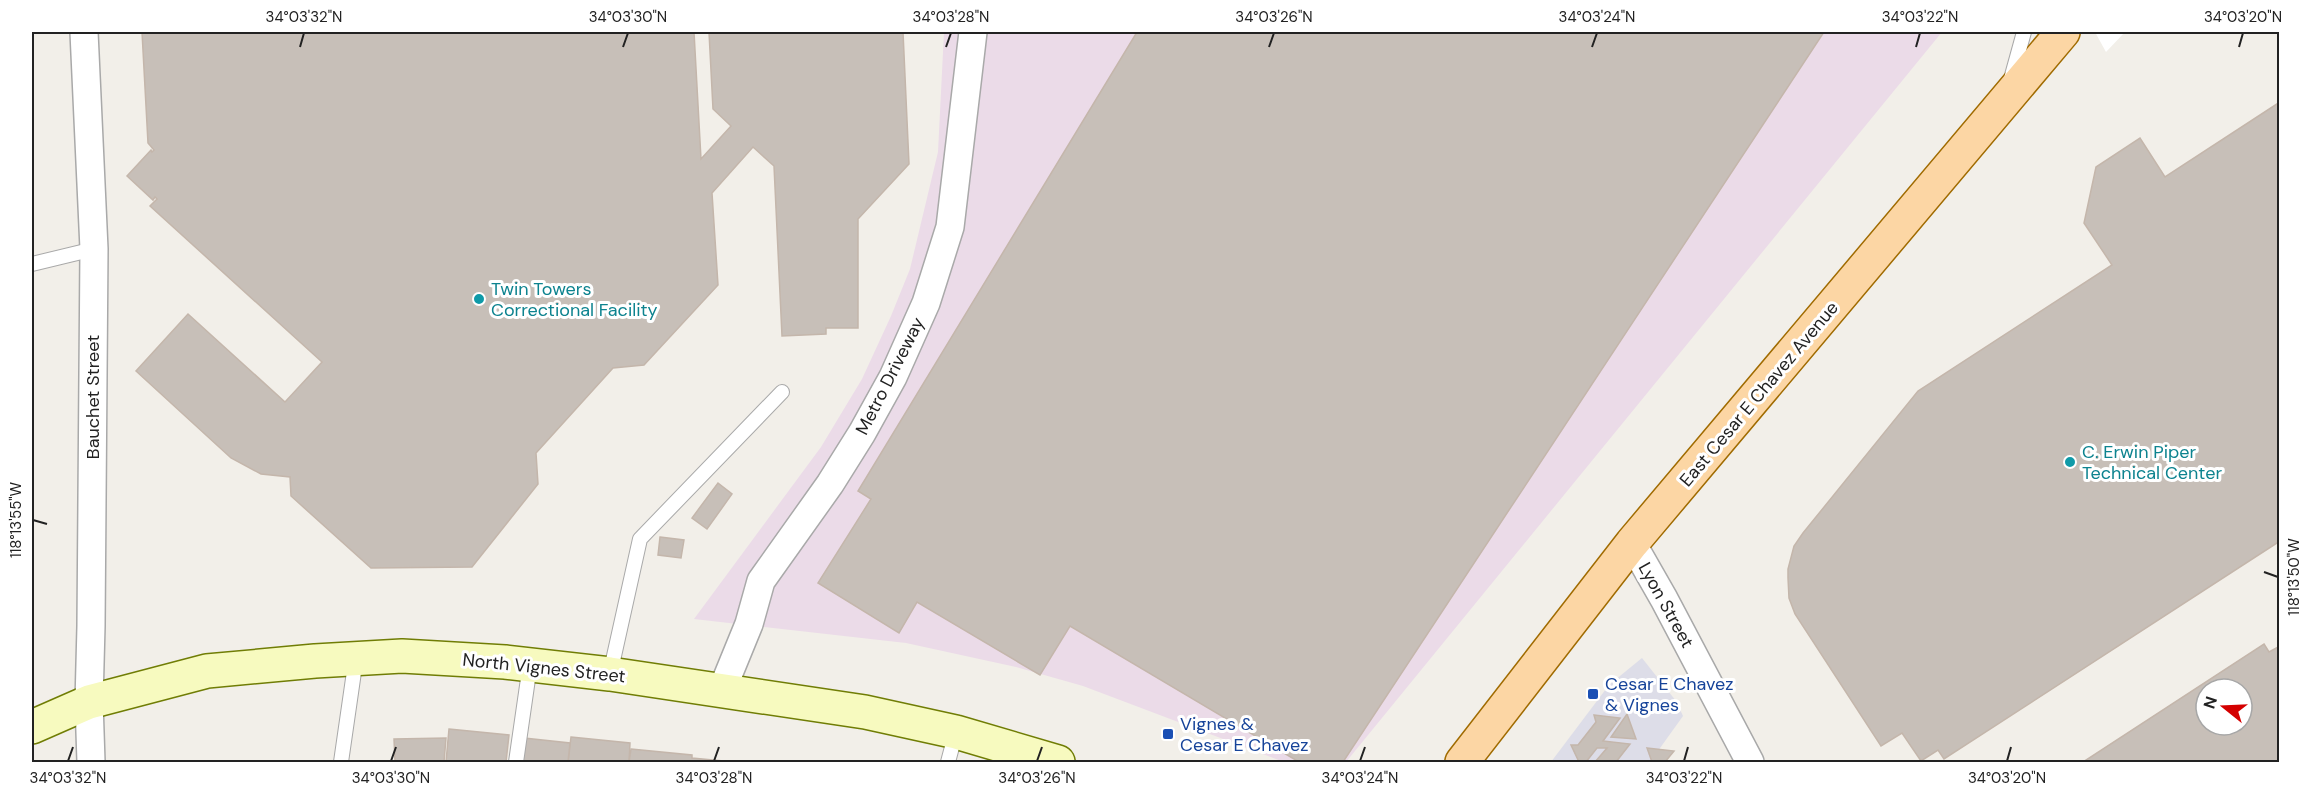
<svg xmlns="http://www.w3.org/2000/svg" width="2311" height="794" font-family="'DM Sans',sans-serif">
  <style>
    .industrial { fill: #ebdbe8 }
    .plaza { fill: #dddde8 }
    .pier { fill: #fff }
    .building { fill: #c7bfb8; stroke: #c4b6ab; stroke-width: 1.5; fill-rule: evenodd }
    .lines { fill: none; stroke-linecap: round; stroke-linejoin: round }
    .lane-casing { stroke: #a9a9a9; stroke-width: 16 }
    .street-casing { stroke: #a9a9a9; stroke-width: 30 }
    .secondary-casing { stroke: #707d05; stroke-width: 36 }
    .primary-casing { stroke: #a06b00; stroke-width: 36 }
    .lane { stroke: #fff; stroke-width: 14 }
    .street { stroke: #fff; stroke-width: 27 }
    .secondary { stroke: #f7fabf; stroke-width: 33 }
    .primary { stroke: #fcd6a4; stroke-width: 33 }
    .ticks { fill: none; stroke: #222; stroke-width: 2 }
    .culture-dot { fill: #0f9aa8; stroke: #fff; stroke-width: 2 }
    .transit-dot { fill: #1a4fb4; stroke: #fff; stroke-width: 2 }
    .labels { text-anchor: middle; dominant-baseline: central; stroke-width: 6; stroke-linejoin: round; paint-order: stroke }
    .culture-label { font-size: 18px; fill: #0d838f; stroke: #fff; text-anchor: start }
    .street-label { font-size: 18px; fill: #222; stroke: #fff }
    .transit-label { font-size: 18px; fill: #164399; stroke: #fff; text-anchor: start }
    .neatline { fill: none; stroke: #222; stroke-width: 2 }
    .ticks-label { font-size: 15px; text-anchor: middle; fill: #222 }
  </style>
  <rect width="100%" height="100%" fill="#f2efe9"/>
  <path class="industrial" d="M944,32H1942L1346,762H1284L1083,686L1016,667L906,643L694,619L821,447L862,379L891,316L910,269L938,152Z"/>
  <path class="plaza" d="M1642,658L1676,701L1683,716L1650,762H1551L1609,685Z"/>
  <path class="pier" d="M2095,32H2125L2106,52Z"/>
  <g class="building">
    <path d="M142,32H694L701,159L731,126L713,109L709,32H903L909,164L858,219V328H826V334L782,336L774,166L753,147L712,193L718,285L644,365L613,368L536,453L538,484L472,567L371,568L291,496L290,477L261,474L231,458L136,371L188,314L285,402L322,362L150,206L157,199L155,197L153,200L127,176L151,150L152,152L154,150L148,143Z"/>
    <path d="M1137,32H1824L1343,762H1299L1070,626L1040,675L917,602L899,633L818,583L871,499L858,491Z"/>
    <path d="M2280,102V541L1944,759L1938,750L1921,761L1902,733L1881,746L1795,614L1789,598L1788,578V569L1794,546L1803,533L1918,391L2112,265L2084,223L2096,167L2140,138L2165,177Z"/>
    <path d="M718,483L732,494L707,529L692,518Z"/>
    <path d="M660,537L684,540L681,558L658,555Z"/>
    <path d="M2264,644L2269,652L2280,646V762H2083ZM2206,689H2242V725H2206Z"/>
    <path d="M1627,714L1636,739L1611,737Z"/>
    <path d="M1594,715L1620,718L1603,741L1630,744L1616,762H1595L1607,748H1597L1586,762H1579L1571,745H1578L1596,722Z"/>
    <path d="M449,729L509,735L506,762H446Z"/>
    <path d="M571,737L630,743L629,762H568Z"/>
    <path d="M446,738L444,762H395L394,739Z"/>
    <path d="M524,738L570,743L568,762H521Z"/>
    <path d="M1647,748L1674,751L1665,762H1652Z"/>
    <path d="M631,749L692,755V758L734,762H629Z"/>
  </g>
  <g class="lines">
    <defs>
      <g id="lane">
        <path d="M2011,79L2024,32"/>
        <path d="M32,264L94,249"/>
        <path d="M610,674L640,539L782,392"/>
        <path d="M341,762L356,658"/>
        <path d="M516,762L530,665"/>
        <path d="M948,762L956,732"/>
      </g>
      <g id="street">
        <path d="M84,32L94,249L91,626L89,702L91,762"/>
        <path d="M1632,543L1664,599L1750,762"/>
        <path d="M722,690L749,624L761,581L830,484L862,433L893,377L926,303L950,227L973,32"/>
      </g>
      <path id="secondary" d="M32,727L89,702L207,671L315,661L402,656L505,662L610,674L865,712L956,732L1058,762"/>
      <path id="primary" d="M1462,762L1632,543L2063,32"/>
    </defs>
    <use href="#lane" class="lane-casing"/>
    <use href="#street" class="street-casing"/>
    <use href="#secondary" class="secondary-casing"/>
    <use href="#primary" class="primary-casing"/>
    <use href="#lane" class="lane"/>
    <use href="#street" class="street"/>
    <use href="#secondary" class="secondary"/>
    <use href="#primary" class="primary"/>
  </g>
  <path class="ticks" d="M300,47L304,33M623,47L628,33M946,47L951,33M1269,47L1274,33M1592,47L1597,33M1916,47L1920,33M2239,47L2243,33M33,520L47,524M2264,572L2278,577M68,761L73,747M391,761L396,747M714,761L719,747M1037,761L1042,747M1360,761L1365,747M1684,761L1688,747M2007,761L2011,747"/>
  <g class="culture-dot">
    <circle cx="479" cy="299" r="6"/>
    <circle cx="2070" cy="462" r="6"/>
  </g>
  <g class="transit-dot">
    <rect x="1587" y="688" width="12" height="12" rx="3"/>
    <rect x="1162" y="728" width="12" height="12" rx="3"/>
  </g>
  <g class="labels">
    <g class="culture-label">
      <text x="491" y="289">Twin Towers<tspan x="491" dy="21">Correctional Facility</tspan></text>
      <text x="2082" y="452">C. Erwin Piper<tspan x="2082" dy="21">Technical Center</tspan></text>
    </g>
    <g class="street-label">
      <text transform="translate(890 376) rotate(-63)">Metro Driveway</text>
      <text transform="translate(1759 394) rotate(-50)">East Cesar E Chavez Avenue</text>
      <text transform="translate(93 397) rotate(-90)">Bauchet Street</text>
      <text transform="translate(1666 605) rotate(61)">Lyon Street</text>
      <text transform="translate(544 668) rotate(6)">North Vignes Street</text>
    </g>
    <g class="transit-label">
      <text x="1605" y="684">Cesar E Chavez<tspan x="1605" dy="21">&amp; Vignes</tspan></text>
      <text x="1180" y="724">Vignes &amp;<tspan x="1180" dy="21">Cesar E Chavez</tspan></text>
    </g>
  </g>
  <rect width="2311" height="794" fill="none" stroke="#ffffff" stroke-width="66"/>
  <g transform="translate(2224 707) rotate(288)"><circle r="28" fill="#ffffff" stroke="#a7a7a7" stroke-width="1.5"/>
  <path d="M0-4.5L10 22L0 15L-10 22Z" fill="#d40000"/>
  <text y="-9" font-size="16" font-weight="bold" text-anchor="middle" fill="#222222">N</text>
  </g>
  <rect x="33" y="33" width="2245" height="728" class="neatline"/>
  <g class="ticks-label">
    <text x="304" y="22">34°03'32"N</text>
    <text x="628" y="22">34°03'30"N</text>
    <text x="951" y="22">34°03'28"N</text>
    <text x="1274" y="22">34°03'26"N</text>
    <text x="1597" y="22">34°03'24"N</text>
    <text x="1920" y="22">34°03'22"N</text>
    <text x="2243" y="22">34°03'20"N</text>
    <text transform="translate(16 520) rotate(-90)" y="5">118°13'55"W</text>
    <text transform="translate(2294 577) rotate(-90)" y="5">118°13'50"W</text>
    <text x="68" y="783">34°03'32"N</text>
    <text x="391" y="783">34°03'30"N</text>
    <text x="714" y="783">34°03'28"N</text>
    <text x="1037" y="783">34°03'26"N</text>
    <text x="1360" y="783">34°03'24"N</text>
    <text x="1684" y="783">34°03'22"N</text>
    <text x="2007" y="783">34°03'20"N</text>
  </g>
</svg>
